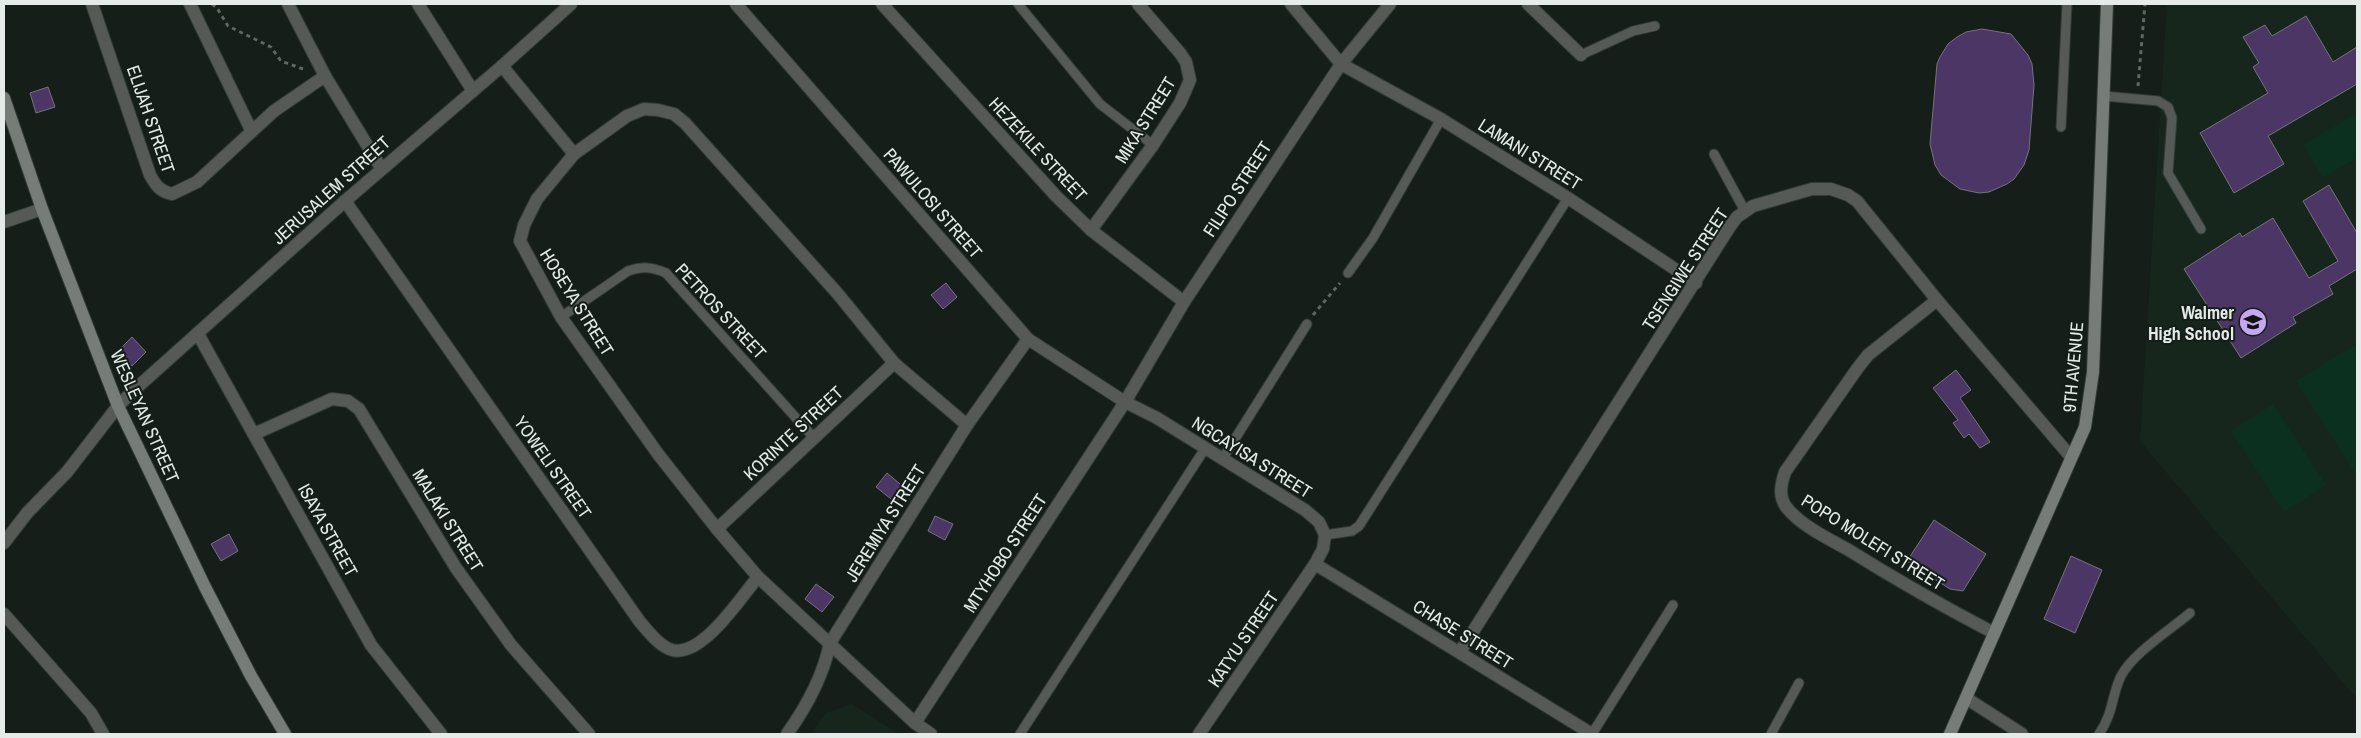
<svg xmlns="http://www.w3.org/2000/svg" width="2361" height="738" font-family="'Archivo Narrow',sans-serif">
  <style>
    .built { fill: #16261d }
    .green { fill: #0b301f }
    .building { fill: #4c3666; stroke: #76727b }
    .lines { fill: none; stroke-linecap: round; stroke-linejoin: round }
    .lane-casing { stroke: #323b36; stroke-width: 11 }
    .street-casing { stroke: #323b36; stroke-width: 14 }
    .secondary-casing { stroke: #323b36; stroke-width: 14 }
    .path { stroke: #5f6762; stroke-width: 3; stroke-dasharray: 4 4; stroke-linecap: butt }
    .lane { stroke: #555a57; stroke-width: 9 }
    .street { stroke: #555a57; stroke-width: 12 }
    .secondary { stroke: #767d79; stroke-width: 12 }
    .labels { text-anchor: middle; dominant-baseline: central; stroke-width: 4; stroke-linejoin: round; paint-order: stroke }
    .street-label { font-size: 18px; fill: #e5ebe8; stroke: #151e19 }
    .poi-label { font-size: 18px; font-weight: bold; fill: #e5ebe8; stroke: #151e19; text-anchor: end }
  </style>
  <rect width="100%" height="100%" fill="#151e19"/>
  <g class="built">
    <path d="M2167,4H2357V699L2140,441Z"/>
    <path d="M852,704L899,734H811L826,713Z"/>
  </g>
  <g class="green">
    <path d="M2357,113V158L2323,178L2303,145Z"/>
    <path d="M2357,344V476L2296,381Z"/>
    <path d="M2273,404L2326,485L2284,512L2231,431Z"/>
  </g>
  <g class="building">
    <path d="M2306,16L2333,62L2357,47V84L2268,136L2284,164L2234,193L2200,133L2268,93L2253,67L2259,63L2243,37L2265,25L2272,36Z"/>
    <path d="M1982,29L2011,34L2028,55L2032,64L2034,85L2029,150L2024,165L2014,179L2007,184L1989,192L1979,193L1960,189L1941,175L1935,165L1930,144L1937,64L1940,57L1948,44L1957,37L1966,32Z"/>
    <path d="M48,87L55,107L36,113L30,93Z"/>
    <path d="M2329,185L2357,233V269L2329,286L2333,294L2293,317L2296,323L2241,358L2184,269L2240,233L2242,237L2273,218L2309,278L2338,261L2303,201Z"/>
    <path d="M946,283L957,297L943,309L931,295Z"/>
    <path d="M132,337L146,352L132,366L118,351Z"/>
    <path d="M1956,370L1971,390L1960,398L1990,442L1980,448L1969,434L1964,438L1953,423L1958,420L1933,388Z"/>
    <path d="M887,473L906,489L896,503L876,487Z"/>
    <path d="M935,516L953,524L945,540L928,531Z"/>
    <path d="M1934,520L1986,554L1963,591L1950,589L1907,561Z"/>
    <path d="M229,534L238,551L221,561L211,544Z"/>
    <path d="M2071,556L2102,570L2075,633L2044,619Z"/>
    <path d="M816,584L834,597L822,612L805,599Z"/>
  </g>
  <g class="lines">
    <defs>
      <g id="lane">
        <path d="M1018,4L1100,104L1153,145"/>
        <path d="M1581,55L1633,31L1655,26"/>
        <path d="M2104,96L2158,101L2168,107L2172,118L2168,173L2201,229"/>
        <path d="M2061,127L2067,4"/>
        <path d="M1714,154L1745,211"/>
        <path d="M1348,273L1373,238L1441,119"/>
        <path d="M561,317L628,271C643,266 652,267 666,273L814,438"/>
        <path d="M1223,458L1307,324"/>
        <path d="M1325,535L1352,531L1359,526L1568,198"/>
        <path d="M1020,734L1206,447"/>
        <path d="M1592,734L1673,605"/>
        <path d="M1771,734L1799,683"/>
        <path d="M2099,734C2114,712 2111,697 2121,676C2133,653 2170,630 2190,613"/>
      </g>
      <g id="street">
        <path d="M92,4L150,175C156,186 160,191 172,194L197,182L274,111L325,76"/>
        <path d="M190,4L251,130"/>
        <path d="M288,4L325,76L381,168"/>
        <path d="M418,4L473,91"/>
        <path d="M736,4L1028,339L1125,402L1157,418L1305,510L1319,522L1325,535L1323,549L1315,564L1199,734"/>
        <path d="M882,4L1056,196L1091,230L1184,302"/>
        <path d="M1291,4L1341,64L1441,119L1568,198L1696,283"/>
        <path d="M1528,4L1581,55"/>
        <path d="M502,66L574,154"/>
        <path d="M345,201L640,622C649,632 659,646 672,650C702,658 741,597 758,577"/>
        <path d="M4,222L42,209"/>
        <path d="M1091,230L1153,145L1180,103L1190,80L1186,62L1180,53L1138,4"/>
        <path d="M1937,300L1868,355L1857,369L1785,472C1781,484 1778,497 1787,508C1802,526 1827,538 1847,549C1895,579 1944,607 1994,633"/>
        <path d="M198,334L371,645L441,734"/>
        <path d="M254,434L332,399L348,401L359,409L456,568L511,645L589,734"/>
        <path d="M717,529L894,363"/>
        <path d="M4,543L27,513L67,472L118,406L132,392L345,201L502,66L571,4"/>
        <path d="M1315,564L1592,734"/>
        <path d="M4,614L91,713L103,734"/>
        <path d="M1460,652L1729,228L1737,217L1753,206L1812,189H1831L1848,195L1857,201L1937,300L2071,457"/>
        <path d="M1966,698L2022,734"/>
        <path d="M915,723L1125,402L1184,302L1341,64L1390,4"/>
        <path d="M787,734C807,706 823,677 830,643L967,425L1028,339"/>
        <path d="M931,734L915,723L758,577L717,529L658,454L561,317L520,241L524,225L537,199L574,154L627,116L644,109L658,110L674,114L685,123L838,294L894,363L967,425"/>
      </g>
      <g id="secondary">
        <path d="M4,98L42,209L118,406L205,587L251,676L285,734"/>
        <path d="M1950,734L2085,427L2093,372L2107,4"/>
      </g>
    </defs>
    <use href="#lane" class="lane-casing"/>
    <use href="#street" class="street-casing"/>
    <use href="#secondary" class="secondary-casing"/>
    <g class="path">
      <path d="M212,4L217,8L228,26L271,47L281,61L303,69"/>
      <path d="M2138,86L2145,4"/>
      <path d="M1313,315L1340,283"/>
    </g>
    <use href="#lane" class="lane"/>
    <use href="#street" class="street"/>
    <use href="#secondary" class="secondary"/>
  </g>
  <defs>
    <symbol id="school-disc" viewBox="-11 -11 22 22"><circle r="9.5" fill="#c6a6f0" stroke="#151e19"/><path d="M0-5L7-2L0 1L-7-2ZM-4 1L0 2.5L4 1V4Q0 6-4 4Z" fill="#111"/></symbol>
  </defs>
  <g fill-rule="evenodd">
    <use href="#school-disc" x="2237" y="306" width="32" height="32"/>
  </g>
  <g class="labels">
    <g class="street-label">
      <text transform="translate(151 119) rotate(71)">ELIJAH STREET</text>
      <text transform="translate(1145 120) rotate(-58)">MIKA STREET</text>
      <text transform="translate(1038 149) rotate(47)">HEZEKILE STREET</text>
      <text transform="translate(1530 154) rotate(32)">LAMANI STREET</text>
      <text transform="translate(1237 189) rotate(-57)">FILIPO STREET</text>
      <text transform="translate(331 190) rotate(-42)">JERUSALEM STREET</text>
      <text transform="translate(933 203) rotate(49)">PAWULOSI STREET</text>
      <text transform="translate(1685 269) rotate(-57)">TSENGIWE STREET</text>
      <text transform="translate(577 302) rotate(58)">HOSEYA STREET</text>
      <text transform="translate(721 311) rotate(47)">PETROS STREET</text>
      <text transform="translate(2073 367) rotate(-85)">9TH AVENUE</text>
      <text transform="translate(145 416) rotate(66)">WESLEYAN STREET</text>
      <text transform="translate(793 433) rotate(-43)">KORINTE STREET</text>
      <text transform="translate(1252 457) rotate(32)">NGCAYISA STREET</text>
      <text transform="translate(553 467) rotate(55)">YOWELI STREET</text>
      <text transform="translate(448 520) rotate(58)">MALAKI STREET</text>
      <text transform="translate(885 523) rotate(-58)">JEREMIYA STREET</text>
      <text transform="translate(328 530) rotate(61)">ISAYA STREET</text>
      <text transform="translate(1873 542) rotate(32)">POPO MOLEFI STREET</text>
      <text transform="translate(1005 553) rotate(-57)">MTYHOBO STREET</text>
      <text transform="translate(1463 634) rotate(32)">CHASE STREET</text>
      <text transform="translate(1243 639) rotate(-56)">KATYU STREET</text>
    </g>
    <g class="poi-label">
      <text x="2234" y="312">Walmer<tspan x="2234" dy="21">High School</tspan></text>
    </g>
  </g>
  <rect width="2361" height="738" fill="none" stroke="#e5ebe8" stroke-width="10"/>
</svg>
